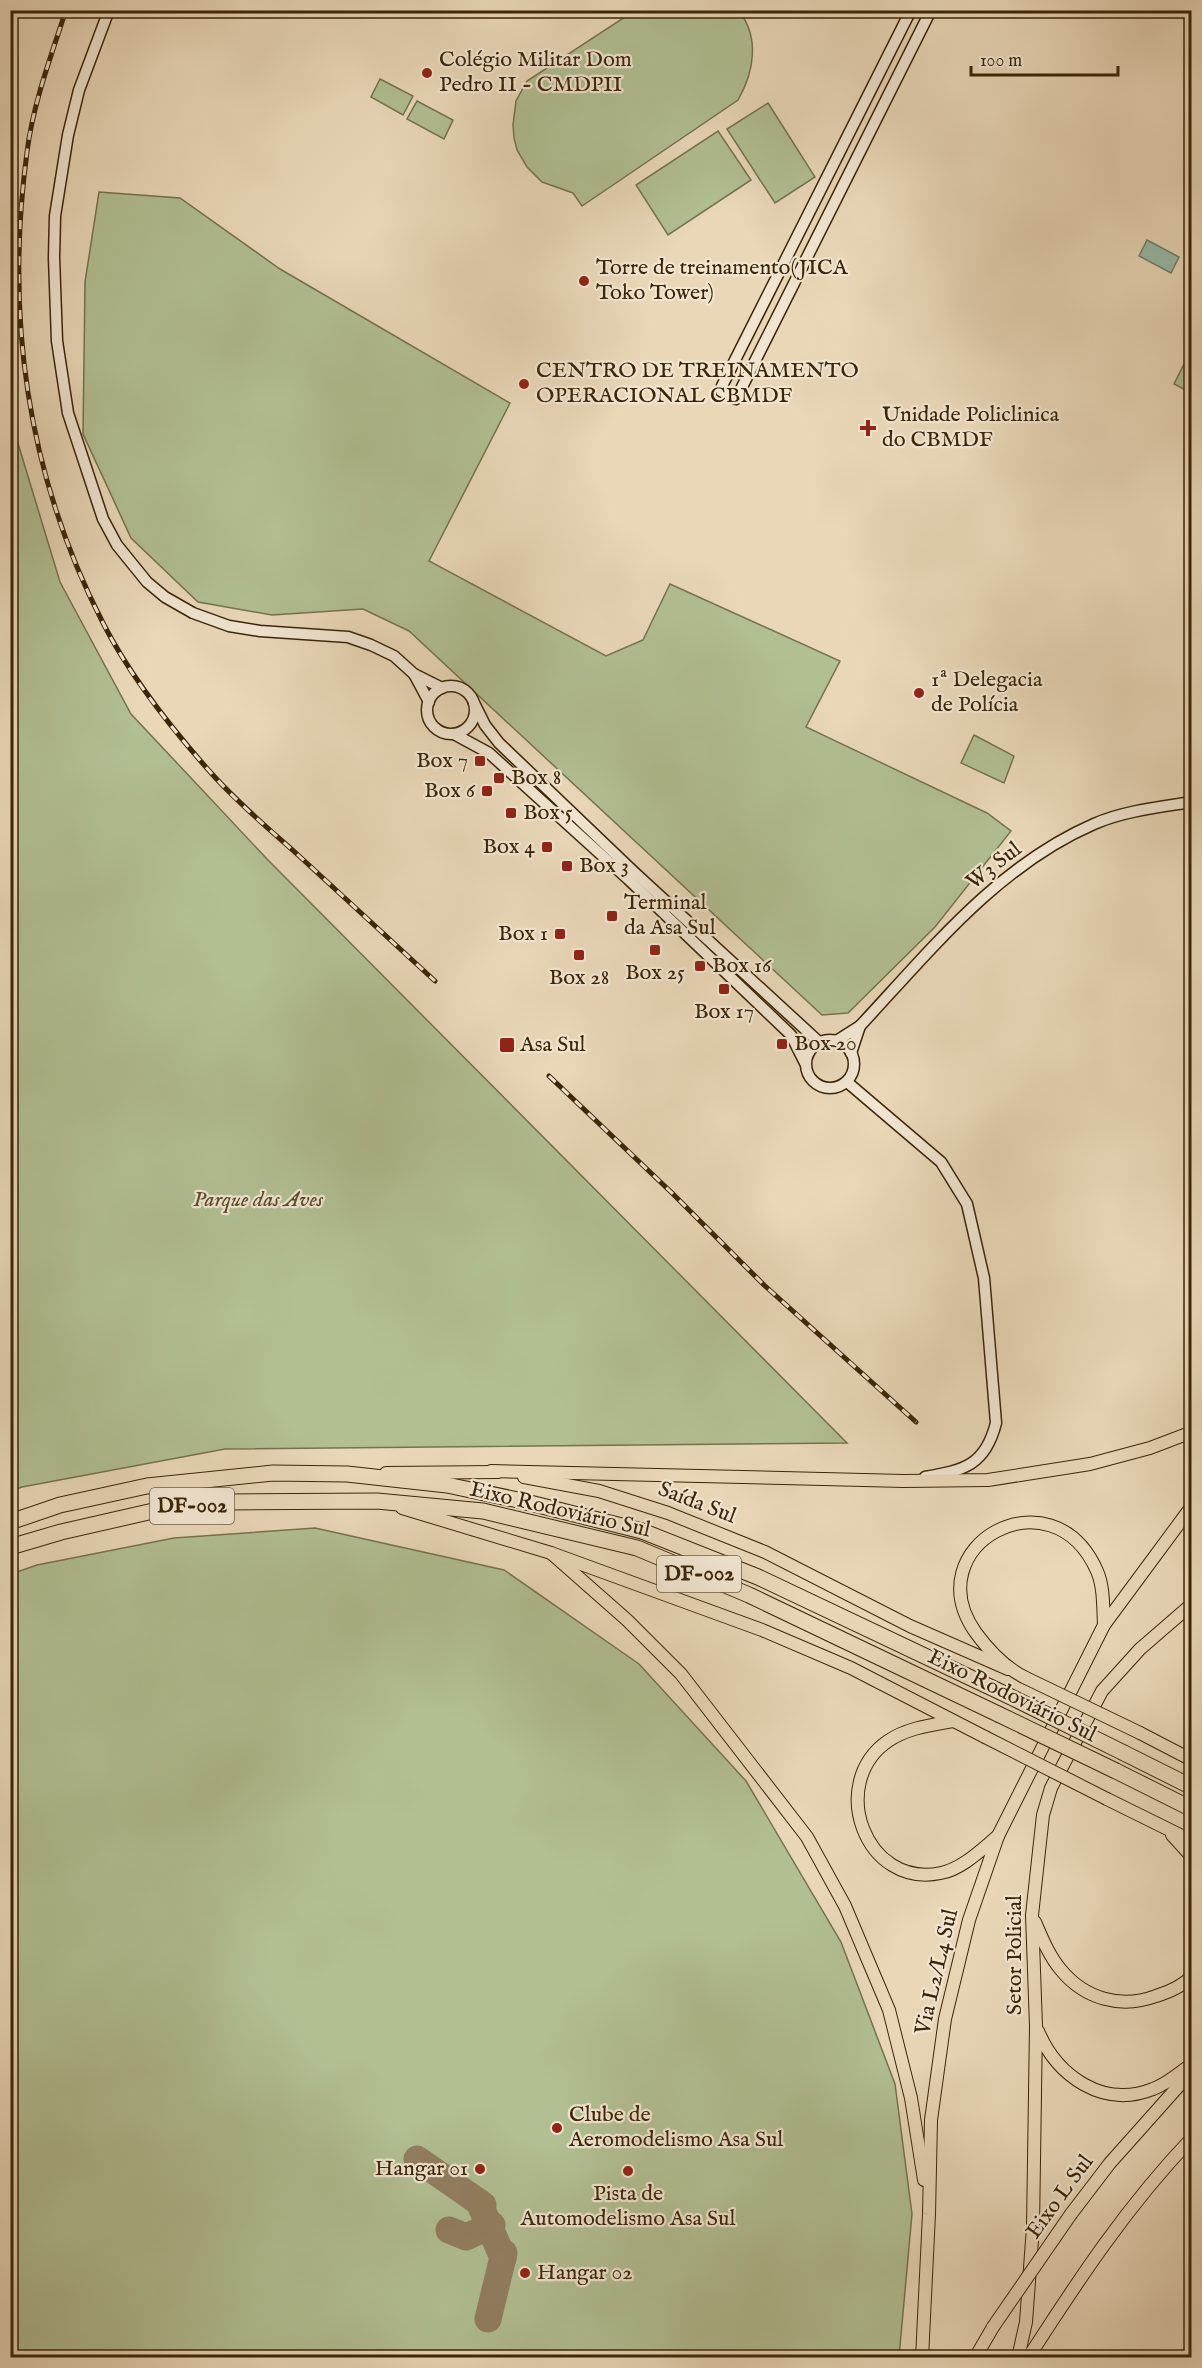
<svg xmlns="http://www.w3.org/2000/svg" width="1202" height="2368" font-family="'IM FELL English',serif">
  <style>
    .green { fill: #b1bf93; stroke: #76724d; stroke-width: 1.5 }
    .water { fill: #98baaa; stroke: #737e69; stroke-width: 1.5 }
    .lines { fill: none; stroke-linecap: round; stroke-linejoin: round }
    .taxiway { stroke: #927e60; stroke-width: 27 }
    .secondary-casing { stroke: #3b2507; stroke-width: 13 }
    .primary-casing { stroke: #3b2507; stroke-width: 14 }
    .highway-casing { stroke: #3b2507; stroke-width: 17 }
    .secondary { stroke: #f1e5d1; stroke-width: 10 }
    .primary { stroke: #e9d7b8; stroke-width: 12 }
    .highway { stroke: #e9d7b8; stroke-width: 15 }
    .rail-casing { stroke: #3b2507; stroke-width: 5 }
    .rail { stroke: #f1e5d1; stroke-width: 3; stroke-dasharray: 9; stroke-linecap: butt }
    .primary-bridge-casing { stroke: #3b2507; stroke-width: 14; stroke-linecap: butt }
    .highway-bridge-casing { stroke: #3b2507; stroke-width: 17; stroke-linecap: butt }
    .primary-bridge { stroke: #e9d7b8; stroke-width: 12 }
    .highway-bridge { stroke: #e9d7b8; stroke-width: 15 }
    .poi-dot { fill: #8f2418; stroke: #f1e5d1; stroke-width: 2 }
    .labels { text-anchor: middle; dominant-baseline: central; stroke-width: 4.5; stroke-linejoin: round; paint-order: stroke }
    .shield { fill: #f1e5d1; stroke: #725f44; stroke-width: 1.5 }
    .shield-label { font-size: 21px; font-weight: bold; fill: #3b2507 }
    .poi-label { font-size: 22px; fill: #3b2507; stroke: #f1e5d1; text-anchor: start }
    .street-label { font-size: 22px; fill: #3b2507; stroke: #f1e5d1 }
    .park-label { font-size: 22px; font-style: italic; fill: #584c2a; stroke: #f1e5d1 }
  </style>
  <rect width="100%" height="100%" fill="#e9d7b8"/>
  <filter id="stains"><feTurbulence type="fractalNoise" baseFrequency=".00333" numOctaves="4"/><feColorMatrix values="0 0 0 0 .2 0 0 0 0 .09 0 0 0 0 .02 0 0 0 .5 -.17"/></filter>
  <radialGradient id="worn" r=".72"><stop offset=".6" stop-color="#630" stop-opacity="0"/><stop offset="1" stop-color="#630" stop-opacity=".3"/></radialGradient>
  <g class="green">
    <path d="M634,11H739C760,38 754,72 738,100L582,206L573,193L542,182L527,167L517,150L514,138L513,125L516,101L527,81Z"/>
    <path d="M380,79L413,96L403,115L371,97Z"/>
    <path d="M417,101L453,120L444,139L407,119Z"/>
    <path d="M768,103L815,177L775,203L727,129Z"/>
    <path d="M718,131L751,180L668,235L636,185Z"/>
    <path d="M99,192L180,198L280,269L510,403L429,561L606,656L643,640L670,584L840,661L806,727L987,813L1011,831L935,927L848,1013L822,1015L409,631L363,609L272,615L198,602L131,538L83,434L85,282Z"/>
    <path d="M1191,350L1192,393H1191L1174,384Z"/>
    <path d="M10,417L60,582L131,714L267,859L847,1443L225,1449L22,1487L11,1491Z"/>
    <path d="M974,735L1014,756L1004,783L961,763Z"/>
    <path d="M315,1528L504,1570L639,1664L746,1781L841,1942L895,2084L912,2214L899,2357H11V1574L37,1565L174,1538Z"/>
  </g>
  <path class="water" d="M1147,240L1179,257L1171,273L1139,256Z"/>
  <g class="lines">
    <g class="taxiway">
      <path d="M417,2159L483,2205"/>
      <path d="M479,2202L503,2258"/>
      <path d="M449,2230L466,2237L492,2225"/>
      <path d="M488,2319L504,2253"/>
    </g>
    <defs>
      <g id="secondary">
        <path d="M109,10L79,90L68,135L55,216L54,258L57,341L68,413L103,519L117,545L147,582L165,597L193,613L229,626L260,631L348,637L371,645L394,656L414,674L442,688"/>
        <path d="M911,10L722,386L721,391L736,399L931,10"/>
        <path d="M414,674L429,702"/>
        <circle cx="451" cy="710" r="24"/>
        <path d="M474,703L485,725L499,743L634,872L819,1042"/>
        <path d="M454,734L489,753L628,879L791,1035L805,1063"/>
        <circle cx="830" cy="1064" r="24"/>
        <path d="M838,1040L860,1026C930,951 997,866 1094,824C1123,811 1160,807 1192,802"/>
        <path d="M851,1053L860,1026"/>
        <path d="M847,1082L941,1162L967,1204L984,1278L996,1423C985,1466 964,1470 925,1477"/>
      </g>
      <g id="primary">
        <path d="M491,1471L904,1481L988,1480L1090,1464L1150,1448L1192,1432"/>
        <path d="M386,1473L498,1472"/>
        <path d="M524,1477L599,1491L668,1513L765,1552L910,1626L1008,1669"/>
        <path d="M402,1508L551,1553L762,1630L851,1668L985,1737"/>
        <path d="M551,1553L627,1620L681,1674L807,1837L845,1906L889,2010L911,2098L924,2180"/>
        <path d="M1026,1678C1005,1668 990,1652 976,1633C914,1546 1052,1469 1097,1571C1104,1587 1103,1607 1104,1625"/>
        <path d="M953,1721C931,1725 907,1728 888,1741C827,1783 865,1889 941,1873C962,1869 981,1850 998,1836"/>
        <path d="M1140,1733L1192,1760"/>
        <path d="M1107,1799L1192,1841"/>
        <path d="M1172,1835L1192,1857"/>
        <path d="M1035,1922C1042,1938 1049,1956 1061,1970C1085,1999 1121,2009 1156,1996C1169,1992 1182,1987 1192,1976"/>
        <path d="M1038,2031C1057,2076 1103,2109 1153,2089C1167,2084 1179,2073 1192,2064"/>
        <path d="M1071,2214L1110,2163L1192,2071"/>
        <path d="M922,2358L929,2214L931,2120L945,2019L969,1920L998,1836L1104,1625L1192,1506"/>
        <path d="M975,2358L993,2327"/>
        <path d="M1018,2358L1026,2322L1033,2227L1036,2026L1032,1915L1043,1815L1051,1788L1102,1691L1140,1649L1192,1604"/>
        <path d="M1028,2358C1079,2279 1127,2206 1192,2138"/>
      </g>
      <g id="highway">
        <path d="M10,1522L60,1505L147,1486L273,1473L347,1474L447,1485L518,1500L642,1531L758,1577L1009,1696"/>
        <path d="M10,1547L61,1532L153,1511L227,1502L377,1501L483,1511L637,1548L749,1595L998,1714"/>
        <path d="M1124,1753L1192,1787"/>
        <path d="M1116,1771L1192,1809"/>
      </g>
    </defs>
    <use href="#secondary" class="secondary-casing"/>
    <use href="#primary" class="primary-casing"/>
    <use href="#highway" class="highway-casing"/>
    <use href="#secondary" class="secondary"/>
    <use href="#primary" class="primary"/>
    <use href="#highway" class="highway"/>
    <defs>
      <g id="rail">
        <path d="M66,10C51,56 33,104 27,152C5,316 27,475 103,623C131,678 171,728 212,774C238,803 269,829 298,855C344,897 389,939 435,981"/>
        <path d="M549,1076L672,1193L764,1285L916,1422"/>
      </g>
    </defs>
    <use href="#rail" class="rail-casing"/>
    <use href="#rail" class="rail"/>
    <defs>
      <g id="primary-bridge">
        <path d="M1026,1678L1140,1733"/>
        <path d="M985,1737L1107,1799"/>
        <path d="M993,2327L1071,2214"/>
      </g>
      <g id="highway-bridge">
        <path d="M1009,1696L1124,1753"/>
        <path d="M998,1714L1116,1771"/>
      </g>
    </defs>
    <use href="#primary-bridge" class="primary-bridge-casing"/>
    <use href="#highway-bridge" class="highway-bridge-casing"/>
    <use href="#primary-bridge" class="primary-bridge"/>
    <use href="#highway-bridge" class="highway-bridge"/>
  </g>
  <g class="poi-dot">
    <circle cx="427" cy="73" r="6"/>
    <circle cx="584" cy="281" r="6"/>
    <circle cx="524" cy="384" r="6"/>
    <path d="M865 419h6v6h6v6h-6v6h-6v-6h-6v-6h6z"/>
    <circle cx="919" cy="693" r="6"/>
    <rect x="474" y="755" width="12" height="12" rx="3"/>
    <rect x="493" y="772" width="12" height="12" rx="3"/>
    <rect x="481" y="785" width="12" height="12" rx="3"/>
    <rect x="505" y="807" width="12" height="12" rx="3"/>
    <rect x="541" y="841" width="12" height="12" rx="3"/>
    <rect x="561" y="860" width="12" height="12" rx="3"/>
    <rect x="606" y="910" width="12" height="12" rx="3"/>
    <rect x="554" y="928" width="12" height="12" rx="3"/>
    <rect x="649" y="944" width="12" height="12" rx="3"/>
    <rect x="573" y="949" width="12" height="12" rx="3"/>
    <rect x="694" y="960" width="12" height="12" rx="3"/>
    <rect x="718" y="983" width="12" height="12" rx="3"/>
    <rect x="776" y="1038" width="12" height="12" rx="3"/>
    <rect x="499" y="1037" width="16" height="16" rx="3"/>
    <circle cx="557" cy="2128" r="6"/>
    <circle cx="480" cy="2169" r="6"/>
    <circle cx="628" cy="2171" r="6"/>
    <circle cx="525" cy="2273" r="6"/>
  </g>
  <g class="labels">
    <g class="shield">
      <rect x="150" y="1488" width="84" height="36" rx="4.5"/>
      <rect x="657" y="1556" width="84" height="36" rx="4.5"/>
    </g>
    <g class="shield-label">
      <text x="192" y="1506">DF-002</text>
      <text x="699" y="1574">DF-002</text>
    </g>
    <g class="poi-label">
      <text x="439" y="60">Colégio Militar Dom<tspan x="439" dy="25">Pedro II - CMDPII</tspan></text>
      <text x="596" y="268">Torre de treinamento(JICA<tspan x="596" dy="25">Toko Tower)</tspan></text>
      <text x="536" y="371">CENTRO DE TREINAMENTO<tspan x="536" dy="25">OPERACIONAL CBMDF</tspan></text>
      <text x="882" y="415">Unidade Policlinica<tspan x="882" dy="25">do CBMDF</tspan></text>
      <text x="931" y="680">1ª Delegacia<tspan x="931" dy="25">de Polícia</tspan></text>
      <text x="468" y="761" text-anchor="end">Box 7</text>
      <text x="511" y="778">Box 8</text>
      <text x="475" y="791" text-anchor="end">Box 6</text>
      <text x="523" y="813">Box 5</text>
      <text x="535" y="847" text-anchor="end">Box 4</text>
      <text x="579" y="866">Box 3</text>
      <text x="624" y="903">Terminal<tspan x="624" dy="25">da Asa Sul</tspan></text>
      <text x="548" y="934" text-anchor="end">Box 1</text>
      <text x="712" y="966">Box 16</text>
      <text x="655" y="973" text-anchor="middle">Box 25</text>
      <text x="579" y="978" text-anchor="middle">Box 28</text>
      <text x="724" y="1012" text-anchor="middle">Box 17</text>
      <text x="794" y="1044">Box 20</text>
      <text x="520" y="1045">Asa Sul</text>
      <text x="569" y="2115">Clube de<tspan x="569" dy="25">Aeromodelismo Asa Sul</tspan></text>
      <text x="468" y="2169" text-anchor="end">Hangar 01</text>
      <text x="628" y="2194" text-anchor="middle">Pista de<tspan x="628" dy="25">Automodelismo Asa Sul</tspan></text>
      <text x="537" y="2273">Hangar 02</text>
    </g>
    <g class="street-label">
      <text transform="translate(994 866) rotate(-38)">W3 Sul</text>
      <text transform="translate(697 1503) rotate(21)">Saída Sul</text>
      <text transform="translate(560 1510) rotate(13)">Eixo Rodoviário Sul</text>
      <text transform="translate(1012 1696) rotate(26)">Eixo Rodoviário Sul</text>
      <text transform="translate(1015 1955) rotate(-90)">Setor Policial</text>
      <text transform="translate(937 1972) rotate(-77)">Via L2/L4 Sul</text>
      <text transform="translate(1060 2197) rotate(-54)">Eixo L Sul</text>
    </g>
    <g class="park-label">
      <text x="258" y="1200">Parque das Aves</text>
    </g>
  </g>
  <rect width="1202" height="2368" fill="none" stroke="#e9d7b8" stroke-width="36"/>
  <rect x="12" y="12" width="1178" height="2344" fill="none" stroke="#3b2507" stroke-width="3"/>
  <rect x="18" y="18" width="1166" height="2332" fill="none" stroke="#3b2507" stroke-width="1.5"/>
  <path d="M971 66v9h147v-9" fill="none" stroke="#3b2507" stroke-width="3"/>
  <text x="980" y="66" font-size="18" fill="#3b2507" stroke="#f1e5d1" stroke-width="4.5" paint-order="stroke">100 m</text>
  <rect width="100%" height="100%" filter="url(#stains)"/>
  <rect width="100%" height="100%" fill="url(#worn)"/>
</svg>
